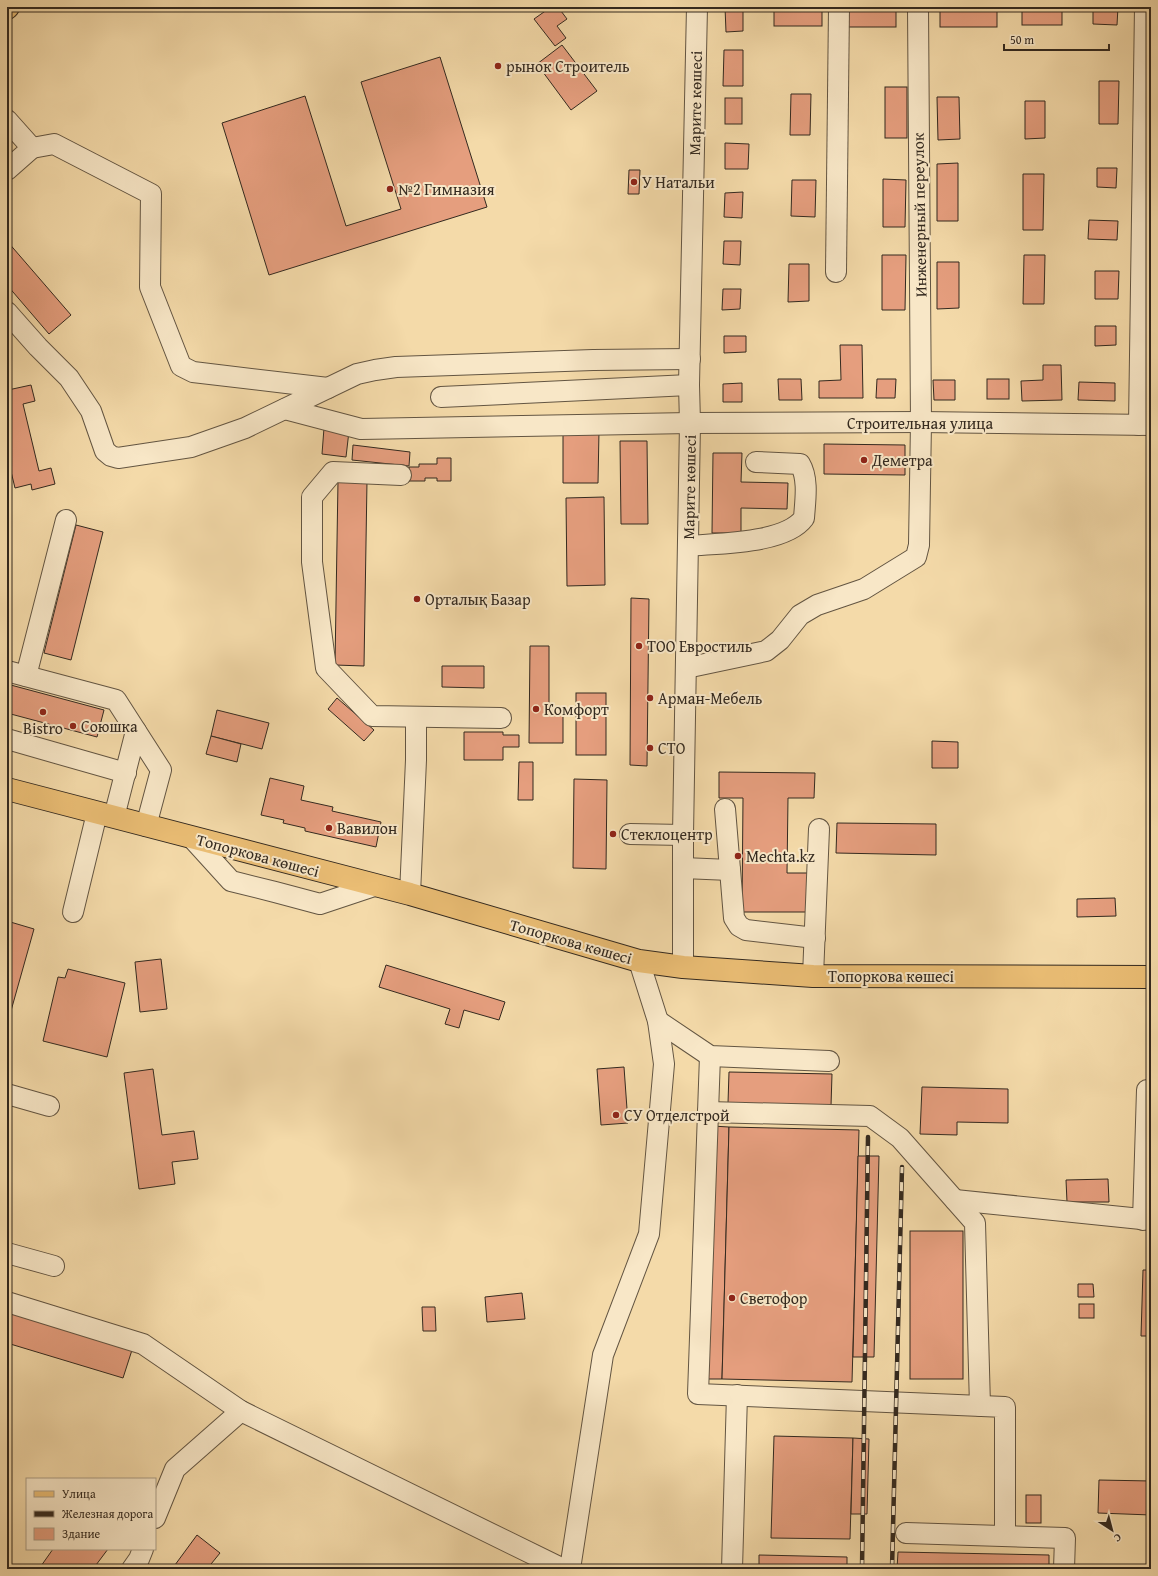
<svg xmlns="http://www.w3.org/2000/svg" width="1158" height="1576" font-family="'Gentium Book Plus',serif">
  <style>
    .building { fill: #e59e7e; stroke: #33291f }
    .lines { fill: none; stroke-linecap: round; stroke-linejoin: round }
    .minor-casing { stroke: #635542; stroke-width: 22 }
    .major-casing { stroke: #33291f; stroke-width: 24 }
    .highway-casing { stroke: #33291f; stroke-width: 24 }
    .minor { stroke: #f8e7c7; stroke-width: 20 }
    .major { stroke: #eabd74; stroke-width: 22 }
    .highway { stroke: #eabd74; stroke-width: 22 }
    .rail-casing { stroke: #33291f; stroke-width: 4.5 }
    .rail { stroke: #f8e7c7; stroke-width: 3; stroke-dasharray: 9; stroke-linecap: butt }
    .poi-dot { fill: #8f2418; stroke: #f8e7c7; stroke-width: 1.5 }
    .labels { text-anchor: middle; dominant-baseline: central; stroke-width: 4; stroke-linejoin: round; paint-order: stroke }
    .poi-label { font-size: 16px; fill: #33291f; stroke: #f8e7c7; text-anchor: start }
    .street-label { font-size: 16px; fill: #33291f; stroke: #f8e7c7 }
  </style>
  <rect width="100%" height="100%" fill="#f4daa9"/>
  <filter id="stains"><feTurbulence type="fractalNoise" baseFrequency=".005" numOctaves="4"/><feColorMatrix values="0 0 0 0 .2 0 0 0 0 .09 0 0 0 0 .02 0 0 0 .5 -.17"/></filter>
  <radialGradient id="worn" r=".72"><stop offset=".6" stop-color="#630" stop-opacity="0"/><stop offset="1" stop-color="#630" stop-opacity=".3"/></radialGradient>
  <g class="building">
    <path d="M551,7H558L567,19L557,26L566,38L555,46L534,19Z"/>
    <path d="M725,7H743V31L726,32Z"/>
    <rect x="774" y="7" width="48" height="19"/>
    <rect x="846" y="7" width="50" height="20"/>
    <rect x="940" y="7" width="57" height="20"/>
    <rect x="1022" y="7" width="40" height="18"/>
    <path d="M1093,7H1118L1117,25L1093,24Z"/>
    <path d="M562,45L597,91L571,110L537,64Z"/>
    <path d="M724,50H743V86H723Z"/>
    <path d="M440,57L487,207L269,275L222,123L305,96L346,226L401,209L361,82Z"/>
    <path d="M1099,81H1119L1118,124H1099Z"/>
    <rect x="885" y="87" width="22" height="51"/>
    <path d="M791,94H811L810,135H790Z"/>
    <path d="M937,97H959L960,139L938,140Z"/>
    <rect x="725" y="98" width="17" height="26"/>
    <path d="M1025,101H1045V138L1025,139Z"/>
    <path d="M725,143L749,144L748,169H725Z"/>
    <path d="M958,163V221H937V164Z"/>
    <path d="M1097,168H1117L1116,188L1097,187Z"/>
    <path d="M629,170H640L639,194H628Z"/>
    <path d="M1023,174H1044L1043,230H1023Z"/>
    <path d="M883,179L906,180L905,227H883Z"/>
    <path d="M792,180H816L815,217L791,216Z"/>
    <path d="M743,192L742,218L724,217L725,193Z"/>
    <path d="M1089,220L1118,221L1117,240L1088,239Z"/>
    <path d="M7,241L71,315L49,334L7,285Z"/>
    <path d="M724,241H741L740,265L723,264Z"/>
    <path d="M882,255H906L905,310H882Z"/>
    <path d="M1024,255H1045L1044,304H1023Z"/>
    <path d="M937,262H959V308L937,309Z"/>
    <path d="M789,264H809V301L788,302Z"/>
    <path d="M1095,271H1119L1118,299H1095Z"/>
    <path d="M723,289H741L740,309L722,310Z"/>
    <path d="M1095,326H1116V345L1095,346Z"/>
    <path d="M724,336H746V352L724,353Z"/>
    <path d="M840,345H862L863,398H819V381L841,380Z"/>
    <path d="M1043,365H1061L1062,400L1022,401L1021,381L1043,380Z"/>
    <path d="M778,379H801L802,400H779Z"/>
    <path d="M877,379H896L895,398H876Z"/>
    <rect x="987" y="379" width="22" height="20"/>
    <path d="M933,380H955V400H934Z"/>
    <path d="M1079,382L1115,383V401L1078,400Z"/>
    <path d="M742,383V402H723V384Z"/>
    <path d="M31,385L35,401L23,404L39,471L51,468L55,484L32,490L31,484L15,488L7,455V398L10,397L8,390Z"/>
    <path d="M324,428L349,431L346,457L322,454Z"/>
    <path d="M563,431H599L598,483H563Z"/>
    <path d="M620,441H647L648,524H621Z"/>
    <path d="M824,444L905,445V475L824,474Z"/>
    <path d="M353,445L410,452L409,466L352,460Z"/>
    <path d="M713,453H742L741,482L788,483L787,509L741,508V533H712Z"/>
    <path d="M437,458H451V481H437V478H425V481H409V467H419V464H437Z"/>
    <path d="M338,481H367L364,666L335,665Z"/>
    <path d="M604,497L605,585L567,586L566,498Z"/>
    <path d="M76,525L103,532L71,660L44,653Z"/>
    <path d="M631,598L649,599L647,766L630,765Z"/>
    <path d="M530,646H549V711H563V743H529Z"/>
    <path d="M442,666H484V688L442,687Z"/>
    <path d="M7,684L104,710L97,737L7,713Z"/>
    <rect x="576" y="693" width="30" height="62"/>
    <path d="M337,698L374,730L364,741L328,709Z"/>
    <path d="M217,710L269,723L262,749L211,736Z"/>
    <path d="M464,732H503V735H519V747H503V760H464Z"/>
    <path d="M211,736L241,744L237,762L206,754Z"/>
    <path d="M932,741L958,742V768H932Z"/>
    <path d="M519,762H533V800H518Z"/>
    <path d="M719,772L815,773L814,798H788L787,873H809V912H742L743,798H719Z"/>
    <path d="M270,778L304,786L301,800L333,807L332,811L381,822L376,847L305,831V828L283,823L284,820L261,815Z"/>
    <path d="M574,779L607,780L606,869L573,868Z"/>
    <path d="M837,823L936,824V855L836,853Z"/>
    <path d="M1115,898L1116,916L1077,917V899Z"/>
    <path d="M7,921L34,929L7,1025Z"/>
    <path d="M161,959L167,1009L140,1012L135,962Z"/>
    <path d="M386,965L505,1002L499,1020L464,1010L459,1028L445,1024L450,1009L379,987Z"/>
    <path d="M68,969L125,983L107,1057L43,1041L58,977L65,978Z"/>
    <path d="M624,1067L628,1123L601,1125L597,1069Z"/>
    <path d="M153,1069L162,1135L194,1131L198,1159L172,1162L175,1184L139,1189L124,1073Z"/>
    <path d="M729,1072L832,1074L831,1106L728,1103Z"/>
    <path d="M922,1087L1008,1089V1123L957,1122V1135L920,1134Z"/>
    <path d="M712,1126L729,1127L722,1379H705Z"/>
    <path d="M729,1127L859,1130L852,1382L722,1379Z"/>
    <path d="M858,1156H879L874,1357H853Z"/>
    <path d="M1108,1179L1109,1202H1067L1066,1180Z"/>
    <rect x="910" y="1231" width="53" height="148"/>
    <path d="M1143,1270H1151V1336H1141Z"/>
    <path d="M1078,1284H1093L1094,1297H1078Z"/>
    <path d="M522,1293L525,1319L487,1322L485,1297Z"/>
    <rect x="1079" y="1304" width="15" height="14"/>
    <path d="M422,1307H435L436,1331H423Z"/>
    <path d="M7,1311L132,1350L123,1378L7,1343Z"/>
    <path d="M774,1436L853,1438L850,1539L771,1538Z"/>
    <path d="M853,1438L869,1439L867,1514H851Z"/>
    <path d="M1099,1480L1151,1481V1515L1098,1513Z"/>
    <rect x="1026" y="1495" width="15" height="28"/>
    <path d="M197,1535L220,1553L207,1569H172Z"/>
    <path d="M53,1549H108L93,1569H45L41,1566Z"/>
    <path d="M898,1552L1049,1555V1569H897Z"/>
    <path d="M759,1555L847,1557V1569H759Z"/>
    <path d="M847,1566L864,1567V1569H847Z"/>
  </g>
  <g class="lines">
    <defs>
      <g id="minor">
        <path d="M7,120L32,148L7,170"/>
        <path d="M32,148L54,144L151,194L150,287L181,366L193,372L328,388"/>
        <path d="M836,272L839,7"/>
        <path d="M7,312L38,347L69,378L91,411L105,451L111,456L118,458L191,447L245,428L357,374L375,370L396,367L593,360L690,359"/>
        <path d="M441,397L689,385"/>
        <path d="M285,409L361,429L690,423L921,422L1151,425"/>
        <path d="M1139,425L1145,7"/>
        <path d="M401,475L333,472L312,497V562L326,668L372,716L501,718"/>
        <path d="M688,546C718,543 785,544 804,518C805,502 809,479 800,464L756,462"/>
        <path d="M686,668L766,651L780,640L800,615L817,605L864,589L916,557L919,545L921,422L918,7"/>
        <path d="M7,671L116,700L161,770L146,826"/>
        <path d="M26,676L66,520"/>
        <path d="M7,739L126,773"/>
        <path d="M725,809L734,918L739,926L746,930L815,938"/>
        <path d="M114,817L136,731"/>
        <path d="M630,834L683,835"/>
        <path d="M191,837L231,881L275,892L320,904L377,885"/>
        <path d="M683,868L730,870"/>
        <path d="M410,894L416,760V718"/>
        <path d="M73,912L97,813"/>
        <path d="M683,967V835L690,423L689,385L697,7"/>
        <path d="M813,976L819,829"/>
        <path d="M658,1021L710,1056L829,1061"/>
        <path d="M710,1056L698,1394L1005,1407V1536"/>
        <path d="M7,1094L49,1106"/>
        <path d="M708,1112L870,1116L900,1138L975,1223L980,1406"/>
        <path d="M955,1200L1151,1220"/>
        <path d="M1143,1220L1147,1090"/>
        <path d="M7,1253L54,1266"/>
        <path d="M7,1302L143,1344L241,1411L563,1569"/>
        <path d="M155,1518L175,1469L241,1411"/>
        <path d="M906,1533L1065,1538L1064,1569"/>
        <path d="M132,1569L139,1559L143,1549"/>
        <path d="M570,1569L603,1355L649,1234L664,1064L658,1021L639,961"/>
        <path d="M732,1569L737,1395"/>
      </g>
      <path id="major" d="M7,8L8,7"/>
      <path id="highway" d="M7,789L410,894L639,961L683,967L813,976L1151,977"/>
    </defs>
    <use href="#minor" class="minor-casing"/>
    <use href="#major" class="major-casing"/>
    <use href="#highway" class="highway-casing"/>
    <use href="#minor" class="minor"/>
    <use href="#major" class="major"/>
    <use href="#highway" class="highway"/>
    <defs>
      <g id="rail">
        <path d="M862,1569L868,1137"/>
        <path d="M892,1569L902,1167"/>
      </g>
    </defs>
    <use href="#rail" class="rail-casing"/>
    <use href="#rail" class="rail"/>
  </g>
  <g class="poi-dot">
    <circle cx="498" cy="66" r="4"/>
    <circle cx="634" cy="182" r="4"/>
    <circle cx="390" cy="189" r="4"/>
    <circle cx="864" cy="460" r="4"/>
    <circle cx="417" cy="599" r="4"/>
    <circle cx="639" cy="646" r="4"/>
    <circle cx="650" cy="698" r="4"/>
    <circle cx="536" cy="709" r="4"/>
    <circle cx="43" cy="712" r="4"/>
    <circle cx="73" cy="726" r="4"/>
    <circle cx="650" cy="748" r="4"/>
    <circle cx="329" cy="828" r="4"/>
    <circle cx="613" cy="834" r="4"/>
    <circle cx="738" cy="856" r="4"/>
    <circle cx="616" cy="1115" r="4"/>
    <circle cx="732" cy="1298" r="4"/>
  </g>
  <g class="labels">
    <g class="poi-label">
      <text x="506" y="66">рынок Строитель</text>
      <text x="642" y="182">У Натальи</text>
      <text x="398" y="189">№2 Гимназия</text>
      <text x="872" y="460">Деметра</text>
      <text x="425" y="599">Орталық Базар</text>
      <text x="647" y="646">ТОО Евростиль</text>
      <text x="658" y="698">Арман-Мебель</text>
      <text x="544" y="709">Комфорт</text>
      <text x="81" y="726">Союшка</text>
      <text x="43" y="728" text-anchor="middle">Bistro</text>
      <text x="658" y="748">СТО</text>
      <text x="337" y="828">Вавилон</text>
      <text x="621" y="834">Стеклоцентр</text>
      <text x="746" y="856">Mechta.kz</text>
      <text x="624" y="1115">СУ Отделстрой</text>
      <text x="740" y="1298">Светофор</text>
    </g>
    <g class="street-label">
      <text transform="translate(695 103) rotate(-89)">Марите көшесі</text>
      <text transform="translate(919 215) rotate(-91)">Инженерный переулок</text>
      <text x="920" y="423">Строительная улица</text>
      <text transform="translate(689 487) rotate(-89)">Марите көшесі</text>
      <text transform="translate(258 855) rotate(15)">Топоркова көшесі</text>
      <text transform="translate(571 941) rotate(16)">Топоркова көшесі</text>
      <text x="891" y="976">Топоркова көшесі</text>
    </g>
  </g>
  <rect width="1158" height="1576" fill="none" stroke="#f4daa9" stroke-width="24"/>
  <rect x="8" y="8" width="1142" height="1560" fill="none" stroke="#33291f" stroke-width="2"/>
  <rect x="12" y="12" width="1134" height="1552" fill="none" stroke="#33291f"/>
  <rect x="26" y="1478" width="130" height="72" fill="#f8e7c7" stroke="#a99b84"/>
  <rect x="34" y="1491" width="20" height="6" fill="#eabd74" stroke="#a99b84"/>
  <text x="62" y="1498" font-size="12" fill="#33291f">Улица</text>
  <rect x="34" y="1511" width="20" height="6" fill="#33291f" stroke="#a99b84"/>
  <text x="62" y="1518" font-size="12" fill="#33291f">Железная дорога</text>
  <rect x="34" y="1528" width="20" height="12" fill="#e59e7e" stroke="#a99b84"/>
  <text x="62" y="1538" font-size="12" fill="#33291f">Здание</text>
  <g transform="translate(1112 1530) rotate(144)" stroke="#f8e7c7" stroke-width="3" paint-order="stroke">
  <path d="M0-3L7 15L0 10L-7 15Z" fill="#33291f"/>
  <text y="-6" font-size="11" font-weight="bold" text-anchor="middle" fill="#33291f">С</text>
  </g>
  <path d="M1004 44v6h105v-6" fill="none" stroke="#33291f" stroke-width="2"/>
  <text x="1010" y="44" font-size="12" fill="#33291f" stroke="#f8e7c7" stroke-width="3" paint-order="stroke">50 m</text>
  <rect width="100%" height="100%" filter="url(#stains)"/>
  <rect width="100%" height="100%" fill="url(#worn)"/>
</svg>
